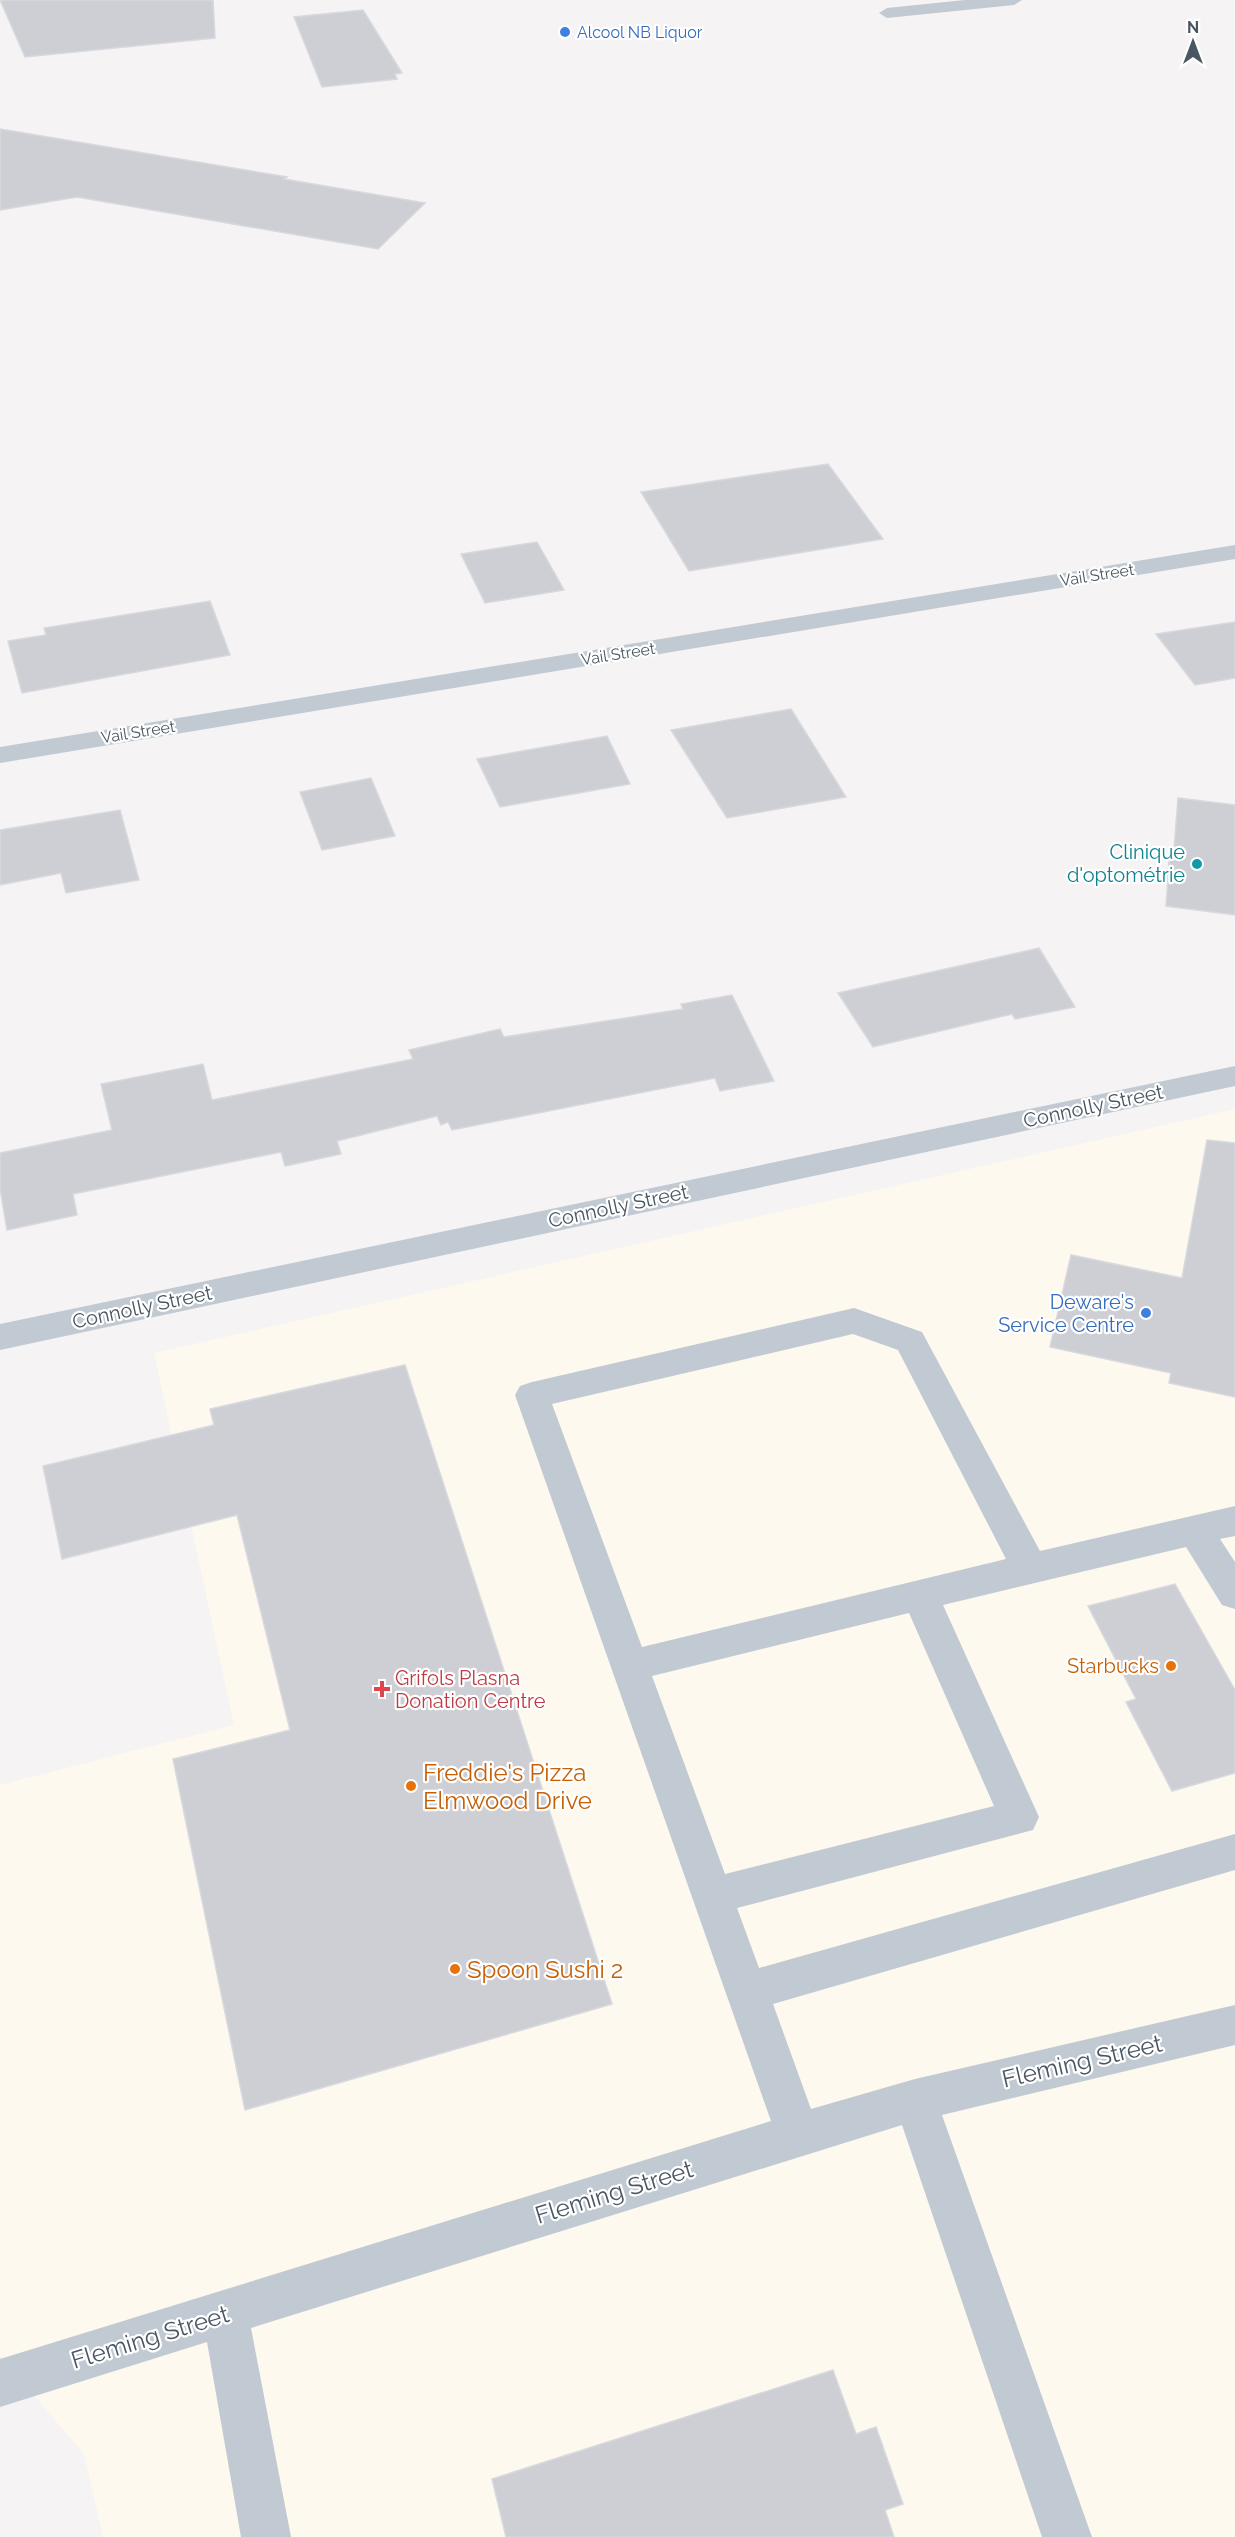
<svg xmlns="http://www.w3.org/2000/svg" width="1235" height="2537" font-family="Raleway,sans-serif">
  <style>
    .commercial { fill: #fdf9ef }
    .building { fill: #cdcfd5; stroke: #d7d9de; stroke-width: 1.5 }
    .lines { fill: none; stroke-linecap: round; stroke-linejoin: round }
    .minor { fill: #c1cad2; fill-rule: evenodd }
    .shop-dot { fill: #3f7fe0; stroke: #fff; stroke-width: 2 }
    .culture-dot { fill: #0f9aa8; stroke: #fff; stroke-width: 2 }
    .food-dot { fill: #e8710a; stroke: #fff; stroke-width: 2 }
    .health-dot { fill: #e0444e; stroke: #fff; stroke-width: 2 }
    .labels { text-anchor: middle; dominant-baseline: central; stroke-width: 4.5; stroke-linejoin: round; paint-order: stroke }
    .far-shop-label { font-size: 16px; fill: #366cbe; stroke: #fff; text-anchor: start }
    .far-street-label { font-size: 16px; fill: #4a5661; stroke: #fff }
    .culture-label { font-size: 20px; fill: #0d838f; stroke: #fff; text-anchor: end }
    .street-label { font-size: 20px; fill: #4a5661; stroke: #fff }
    .shop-label { font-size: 20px; fill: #366cbe; stroke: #fff; text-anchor: end }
    .food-label { font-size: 20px; fill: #c56008; stroke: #fff; text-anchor: end }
    .health-label { font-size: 20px; fill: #be3a42; stroke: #fff; text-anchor: start }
    .near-food-label { font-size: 24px; fill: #c56008; stroke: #fff; text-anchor: start }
    .near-street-label { font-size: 24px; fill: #4a5661; stroke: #fff }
  </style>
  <rect width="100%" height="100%" fill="#f5f3f3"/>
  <path class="commercial" d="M1235,1109V2537H103L84,2454L0,2356V1785L234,1725L154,1353Z"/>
  <g class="building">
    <path d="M0,0H213L215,38L25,57Z"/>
    <path d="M363,10L402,73L395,74L397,79L322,87L294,17Z"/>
    <path d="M0,129L287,177L284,179L425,203L378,249L77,197L0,210Z"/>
    <path d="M828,464L883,539L689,571L641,492Z"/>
    <path d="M537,542L564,590L485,603L461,554Z"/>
    <path d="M210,601L230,655L22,693L8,641L46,635L44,628Z"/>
    <path d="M1235,622V678L1195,685L1156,634Z"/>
    <path d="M791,709L846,797L727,818L671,730Z"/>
    <path d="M607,736L630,784L500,807L477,759Z"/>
    <path d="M371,778L395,836L322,850L300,792Z"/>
    <path d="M1178,798L1235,805V915L1166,906L1170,848L1174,849Z"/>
    <path d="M120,810L139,880L66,893L61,873L0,885V830Z"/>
    <path d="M1039,948L1075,1007L1015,1019L1012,1014L873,1047L838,993Z"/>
    <path d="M732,995L774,1081L720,1091L715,1078L452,1130L448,1122L441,1125L437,1116L337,1141L341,1154L285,1166L281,1152L73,1194L77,1215L7,1230L0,1188V1153L112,1130L101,1084L203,1064L212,1100L413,1059L409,1050L500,1029L504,1037L683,1009L681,1004Z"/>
    <path d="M1207,1140L1235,1143V1397L1169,1383L1171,1373L1050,1347L1071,1255L1182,1278Z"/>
    <path d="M405,1365L612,2004L245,2110L173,1759L290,1730L237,1515L62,1559L43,1466L214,1425L210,1409Z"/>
    <path d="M1175,1584L1235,1690V1773L1172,1791L1126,1702L1136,1699L1088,1606Z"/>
    <path d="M833,2370L856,2434L876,2427L903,2504L885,2510L894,2537H506L492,2479Z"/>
  </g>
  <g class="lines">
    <g class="minor">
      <path d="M965,0H1022L1014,5L887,18L879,13L887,8Z"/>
      <path d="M1235,545V559L0,763V747Z"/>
      <path d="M1235,1066V1086L0,1350V1324Z"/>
      <path d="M854,1308L922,1332L1040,1551L1235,1506V1536L1220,1539L1235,1562V1609L1222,1605L1186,1547L943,1605L1039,1817L1033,1830L737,1908L759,1968L1235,1834V1870L773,2004L811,2109L915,2079L1235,2005V2045L942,2115L1092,2537H1042L902,2125L251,2328L291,2537H241L207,2342L0,2407V2359L771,2121L515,1395L520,1386L532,1382ZM853,1334L898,1350L1006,1559L642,1647L552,1404ZM909,1613L994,1806L725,1874L652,1676Z"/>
    </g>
  </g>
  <g class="shop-dot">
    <circle cx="565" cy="32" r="6"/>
    <circle cx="1146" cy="1313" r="6"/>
  </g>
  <circle class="culture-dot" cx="1197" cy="864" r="6"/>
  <g class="food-dot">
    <circle cx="1171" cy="1666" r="6"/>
    <circle cx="411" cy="1786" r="6"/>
    <circle cx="455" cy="1969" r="6"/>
  </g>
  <path class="health-dot" d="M379 1680h6v6h6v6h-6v6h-6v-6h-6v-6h6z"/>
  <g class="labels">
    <g class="far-shop-label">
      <text x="577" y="32">Alcool NB Liquor</text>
    </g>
    <g class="far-street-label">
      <text transform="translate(1097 575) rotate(-9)">Vail Street</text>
      <text transform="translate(618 654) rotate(-9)">Vail Street</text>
      <text transform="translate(138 732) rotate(-9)">Vail Street</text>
    </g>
    <g class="culture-label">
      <text x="1185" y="852">Clinique<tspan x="1185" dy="23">d'optométrie</tspan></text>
    </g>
    <g class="street-label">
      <text transform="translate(1093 1106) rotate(-12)">Connolly Street</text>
      <text transform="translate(618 1206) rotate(-12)">Connolly Street</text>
      <text transform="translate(142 1307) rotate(-12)">Connolly Street</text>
    </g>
    <g class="shop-label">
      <text x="1134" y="1302">Deware's<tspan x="1134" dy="23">Service Centre</tspan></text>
    </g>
    <g class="food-label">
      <text x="1159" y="1666">Starbucks</text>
    </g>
    <g class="health-label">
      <text x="395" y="1678">Grifols Plasna<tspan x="395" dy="23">Donation Centre</tspan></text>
    </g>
    <g class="near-food-label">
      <text x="423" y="1772">Freddie's Pizza<tspan x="423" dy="28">Elmwood Drive</tspan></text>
      <text x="467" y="1969">Spoon Sushi 2</text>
    </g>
    <g class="near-street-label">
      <text transform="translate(1082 2061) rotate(-13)">Fleming Street</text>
      <text transform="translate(614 2192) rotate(-17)">Fleming Street</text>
      <text transform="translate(150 2337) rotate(-17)">Fleming Street</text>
    </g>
  </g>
  <g transform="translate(1193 42)" stroke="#ffffff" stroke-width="4.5" paint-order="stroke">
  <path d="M0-4.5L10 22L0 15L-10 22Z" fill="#4a5661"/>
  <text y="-9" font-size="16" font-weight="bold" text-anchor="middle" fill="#4a5661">N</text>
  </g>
</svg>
